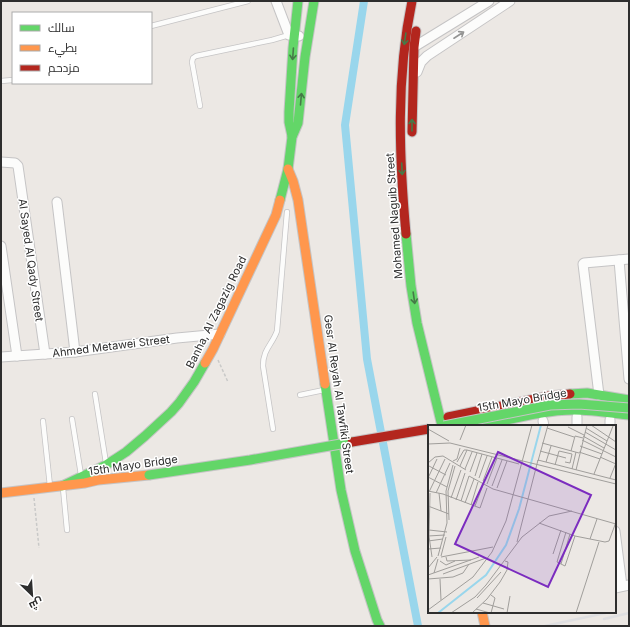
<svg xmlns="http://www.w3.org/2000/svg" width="630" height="627" font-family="Inter,Cairo,sans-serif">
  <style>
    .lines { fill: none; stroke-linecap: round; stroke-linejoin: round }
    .canal { stroke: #99d6ec; stroke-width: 8 }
    .lane-casing { stroke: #c5c4c5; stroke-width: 6 }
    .street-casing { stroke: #c5c4c5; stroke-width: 11 }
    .fast-casing { stroke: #c5c4c5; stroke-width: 11 }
    .slow-casing { stroke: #c5c4c5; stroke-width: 11 }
    .jam-casing { stroke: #c5c4c5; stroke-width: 11 }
    .path { stroke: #c9c9c8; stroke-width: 1.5; stroke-dasharray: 3 2; stroke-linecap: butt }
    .lane { stroke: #fcfcfb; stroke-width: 4.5 }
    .street { stroke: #fcfcfb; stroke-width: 9 }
    .fast { stroke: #63d668; stroke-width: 9 }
    .slow { stroke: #ff974d; stroke-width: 9 }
    .jam { stroke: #b3261e; stroke-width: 9 }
    .rail { stroke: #dfdfe1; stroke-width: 2.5 }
    .fast-bridge-casing { stroke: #c5c4c5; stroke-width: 11; stroke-linecap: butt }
    .jam-bridge-casing { stroke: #c5c4c5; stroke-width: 11; stroke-linecap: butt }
    .fast-bridge { stroke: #63d668; stroke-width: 9 }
    .jam-bridge { stroke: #b3261e; stroke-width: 9 }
    .oneway { stroke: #959594 }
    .oneway2 { stroke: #467a48 }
    .labels { text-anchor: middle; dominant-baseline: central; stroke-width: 3; stroke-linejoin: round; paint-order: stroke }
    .street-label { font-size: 11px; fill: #2e2e2e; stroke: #fff }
    .inset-river { fill: none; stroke: #99d6ec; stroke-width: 2 }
    .inset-road { fill: none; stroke: #a09e9b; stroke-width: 1 }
    .view { fill: #7b2cbf; fill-opacity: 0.15; stroke: #7b2cbf; stroke-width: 2 }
    .inset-edge { fill: none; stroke: #2e2e2e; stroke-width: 2 }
  </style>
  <rect width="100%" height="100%" fill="#ece8e4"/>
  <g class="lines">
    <path class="canal" d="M364,1L345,125L367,359L418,626"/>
    <defs>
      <g id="lane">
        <path d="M151,26L248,1"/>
        <path d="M1,81L13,80"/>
        <path d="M200,106L192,62L193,58L196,56L272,40L289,35"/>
        <path d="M95,394L106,463"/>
        <path d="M300,395L324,390"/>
        <path d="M72,419L81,475"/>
        <path d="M43,421L50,486"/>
        <path d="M273,429L263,366C263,349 272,345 277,331L287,212"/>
        <path d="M63,488L67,530"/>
      </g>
      <g id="street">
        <path d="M276,1L289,35L299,36"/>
        <path d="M414,47L489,1"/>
        <path d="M417,72L421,62L427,56L510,1"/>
        <path d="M1,162L15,163L18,166L45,354"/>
        <path d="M57,202L75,352"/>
        <path d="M1,246L17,356"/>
        <path d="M619,260L629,379"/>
        <path d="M1,357L75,352L177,338L220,334"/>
        <path d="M599,395L583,264L584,263L629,259"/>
        <path d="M577,417V426"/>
        <path d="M610,420V426"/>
        <path d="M543,421L544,426"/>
        <path d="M615,531L622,586"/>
        <path d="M615,588L629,585"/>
      </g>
      <g id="fast">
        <path d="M292,136L289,122V112L293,48L298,1"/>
        <path d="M280,200L288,169L292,137L298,123L305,57L314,1"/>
        <path d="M406,234L411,286L417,323L442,426"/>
        <path d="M325,384L341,490L355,551L377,620L380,626"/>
        <path d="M570,394L587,393L629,400"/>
        <path d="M479,426C509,420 543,410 574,410C592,410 611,413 629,415"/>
        <path d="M62,486L106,465L126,452L145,436L171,412L179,403L194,382L205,363"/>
      </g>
      <g id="slow">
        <path d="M288,169L293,181L298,200L325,384"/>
        <path d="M205,363L213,349L276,215L280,200"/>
        <path d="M1,493L85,483L98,480L149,475"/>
        <path d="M482,612L485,626"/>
      </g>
      <g id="jam">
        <path d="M412,132L414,47L416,31"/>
        <path d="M406,234C399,156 396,78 412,1"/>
        <path d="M448,417L549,396L570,394"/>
      </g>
    </defs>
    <use href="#lane" class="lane-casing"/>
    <use href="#street" class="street-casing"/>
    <use href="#fast" class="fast-casing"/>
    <use href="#slow" class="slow-casing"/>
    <use href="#jam" class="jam-casing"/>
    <g class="path">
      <path d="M218,360L228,382"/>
      <path d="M34,498L39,548"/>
    </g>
    <use href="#lane" class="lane"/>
    <use href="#street" class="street"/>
    <use href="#fast" class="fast"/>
    <use href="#slow" class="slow"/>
    <use href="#jam" class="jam"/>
    <g class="rail">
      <path d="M604,619L629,613"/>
      <path d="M545,626L610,612"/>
    </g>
    <defs>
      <g id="fast-bridge">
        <path d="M444,426L550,405L579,404L629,408"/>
        <path d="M149,475L250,460L352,442"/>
      </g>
      <path id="jam-bridge" d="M352,442L429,429"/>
    </defs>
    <use href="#fast-bridge" class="fast-bridge-casing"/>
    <use href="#jam-bridge" class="jam-bridge-casing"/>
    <use href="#fast-bridge" class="fast-bridge"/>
    <use href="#jam-bridge" class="jam-bridge"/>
  </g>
  <defs><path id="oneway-shaft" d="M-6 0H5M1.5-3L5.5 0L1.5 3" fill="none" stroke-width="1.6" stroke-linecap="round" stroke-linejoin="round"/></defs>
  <use class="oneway" href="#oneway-shaft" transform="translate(459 35) rotate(-33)"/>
  <g class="oneway2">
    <use href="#oneway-shaft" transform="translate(405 39) rotate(98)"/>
    <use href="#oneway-shaft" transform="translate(293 54) rotate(94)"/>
    <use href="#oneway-shaft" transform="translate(301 99) rotate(-85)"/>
    <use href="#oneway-shaft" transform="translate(412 125) rotate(-90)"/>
    <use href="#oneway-shaft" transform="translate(402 169) rotate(87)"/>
    <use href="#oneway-shaft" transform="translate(414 298) rotate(82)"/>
  </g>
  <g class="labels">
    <g class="street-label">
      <text transform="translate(394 216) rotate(-94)">Mohamed Naguib Street</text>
      <text transform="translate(31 260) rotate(82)">Al Sayed Al Qady Street</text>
      <text transform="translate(216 312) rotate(-64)">Banha, Al Zagazig Road</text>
      <text transform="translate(111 346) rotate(-7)">Ahmed Metawei Street</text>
      <text transform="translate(339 394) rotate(82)">Gesr Al Reyah Al Tawfiki Street</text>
      <text transform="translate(522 400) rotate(-10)">15th Mayo Bridge</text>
      <text transform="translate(133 465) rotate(-8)">15th Mayo Bridge</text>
    </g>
  </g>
  <g transform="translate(428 425)">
    <rect width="188" height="188" fill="#ece8e4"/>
    <path class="inset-river" d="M10,188L58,150L78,120L91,84L113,0"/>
    <path class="inset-road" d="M163,0L188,17M140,2L156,10M119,3L146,12M158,3L179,16M0,4L21,16M157,7L188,25M155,11L176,23M32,15L38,0M154,15L188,32M114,18L151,28M0,19L22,18L188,59M152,21L174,29M39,25L91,39M112,26L138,33M143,26L147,11L155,13M151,27L172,34M172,32L188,39M110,35L188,55M25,36L29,34L32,23M110,36L120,0M29,37L36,25H39M118,37L123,21M0,38L7,32L15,31L38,45M127,40L131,26L144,29L142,38L137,37M1,41L18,50M32,41L39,25M37,44L44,27M144,44L148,27M148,45L159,0M42,47L49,28M166,49L185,1M41,51L65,64L188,99M47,51L54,29M0,52L19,62M0,53L9,34M51,53L59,31M182,53L188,38M55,56L64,32M59,59L69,33M64,61L74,35M69,63L79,36M0,66L15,69L52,83L59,63M1,67L17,34M2,68L1,111L4,132M8,68L22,38M11,68L13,86M23,73L33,45M28,75L37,48M33,76L41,51M37,78L46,54M43,80L50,57M0,81L21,89M47,81L55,60M21,95L20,66L27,41M111,98L147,111L177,117L181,116L188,97M1,105L19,107M138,107L129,137L137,141L147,111M0,111L17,110M162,114L169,94M0,116L15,114M89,117L110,35M0,124L13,123M125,129L133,105M10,131L19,98L18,66L25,40M13,131L18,112M13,132L65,122M18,132L19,136L43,135M12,136L18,140L27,136M133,139L142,109M0,143L9,132M6,148L10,134M15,149L58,133M0,150L51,132M0,154L25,152L35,148L41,139M12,154L13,175M63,170L67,173L63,188M49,173L73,147M55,178L76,184M48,184L62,188M0,185L45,152L64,127L78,96L104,0M23,188L47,172L58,160L94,112L121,91L144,86M44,188L59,174L72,157L79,145L80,137L77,136M79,188L82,171M148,188L171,117"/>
    <path class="view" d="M70,27L163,70L120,162L27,119Z"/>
    <rect width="188" height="188" class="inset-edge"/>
  </g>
  <rect width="630" height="627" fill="none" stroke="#2e2e2e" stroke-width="4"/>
  <rect x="12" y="12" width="140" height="72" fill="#ffffff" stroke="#ababab"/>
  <rect x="20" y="25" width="20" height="6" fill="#63d668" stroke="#ababab"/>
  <text x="48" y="32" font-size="12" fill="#2e2e2e">سالك</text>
  <rect x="20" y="45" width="20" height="6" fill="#ff974d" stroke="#ababab"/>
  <text x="48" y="52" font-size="12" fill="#2e2e2e">بطيء</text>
  <rect x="20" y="65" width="20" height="6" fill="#b3261e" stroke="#ababab"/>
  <text x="48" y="72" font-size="12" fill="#2e2e2e">مزدحم</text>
  <g transform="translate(32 595) rotate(155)" stroke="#ffffff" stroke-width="3" paint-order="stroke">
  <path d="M0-3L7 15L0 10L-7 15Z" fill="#2e2e2e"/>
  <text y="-6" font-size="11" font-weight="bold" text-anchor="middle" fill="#2e2e2e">ش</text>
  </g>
</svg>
